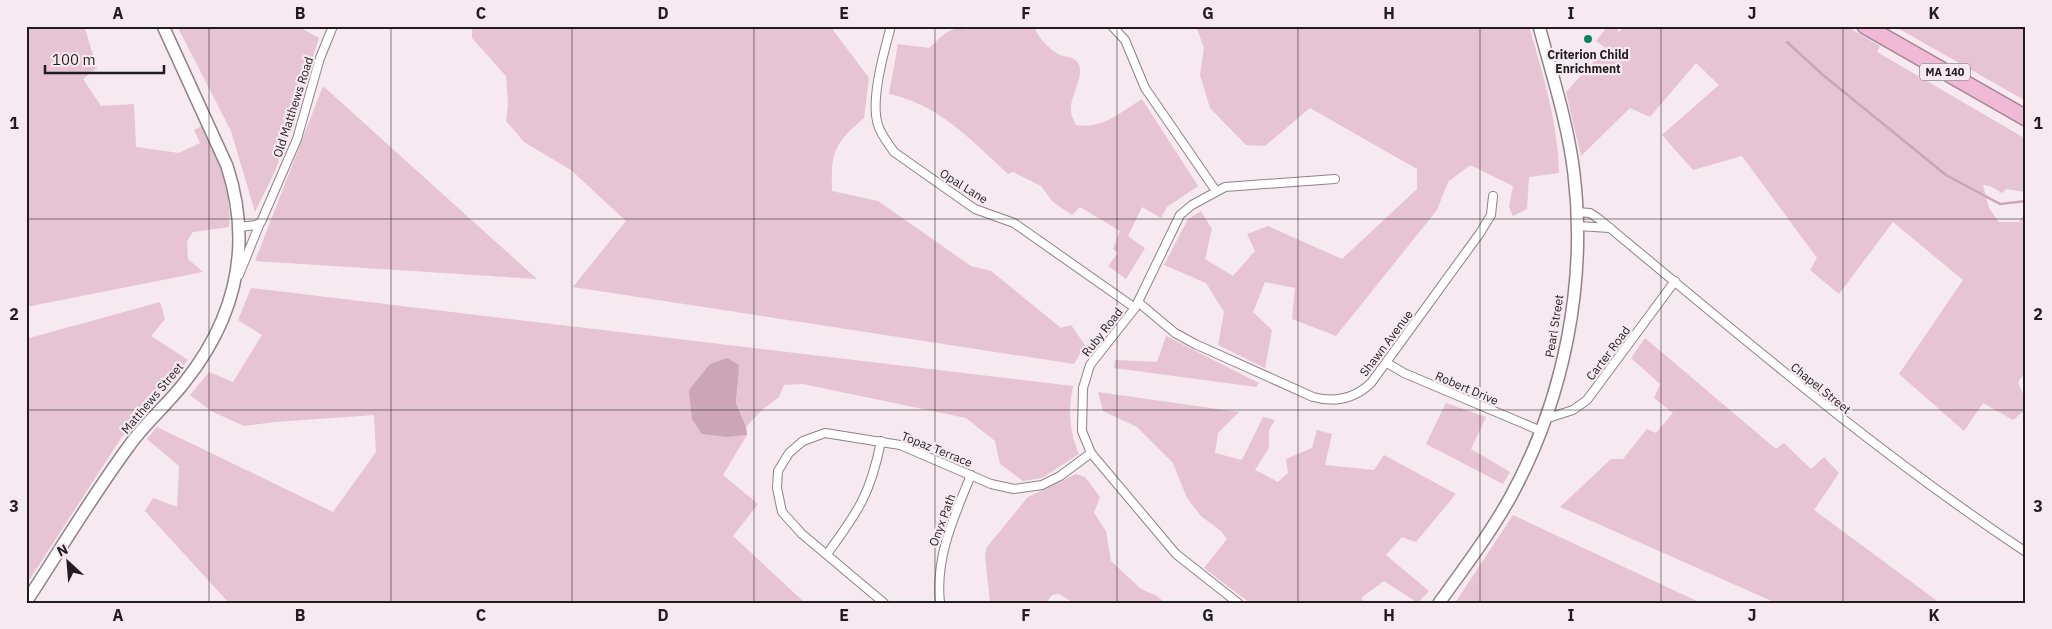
<svg xmlns="http://www.w3.org/2000/svg" width="2052" height="629" font-family="'IBM Plex Sans',sans-serif">
  <style>
    .green { fill: #e6c4d3 }
    .water { fill: #cca5b7 }
    .lines { fill: none; stroke-linecap: round; stroke-linejoin: round }
    .stream { stroke: #cca5b7; stroke-width: 2.5 }
    .street-casing { stroke: #8f8388; stroke-width: 10 }
    .secondary-casing { stroke: #8f8388; stroke-width: 14 }
    .highway-casing { stroke: #a88395; stroke-width: 18 }
    .street { stroke: #fff; stroke-width: 8 }
    .secondary { stroke: #fff; stroke-width: 11 }
    .highway { stroke: #f1bad4; stroke-width: 15 }
    .grid { fill: none; stroke: #211d1f; stroke-width: 1; stroke-opacity: 0.55 }
    .poi-dot { fill: #098566; stroke: #f6e9ef; stroke-width: 2 }
    .labels { text-anchor: middle; dominant-baseline: central; stroke-width: 4.5; stroke-linejoin: round; paint-order: stroke }
    .shield { fill: #f6e9ef; stroke: #615a5d; stroke-width: 1 }
    .shield-label { font-size: 11px; font-weight: bold; fill: #211d1f }
    .poi-label { font-size: 12px; font-weight: bold; fill: #211d1f; stroke: #f6e9ef }
    .street-label { font-size: 12px; fill: #211d1f; stroke: #f6e9ef }
    .neatline { fill: none; stroke: #211d1f; stroke-width: 2 }
    .grid-label { font-size: 16px; text-anchor: middle; font-weight: bold; fill: #211d1f }
  </style>
  <rect width="100%" height="100%" fill="#f6e9ef"/>
  <g class="green">
    <path d="M26,26H95L85,29L97,68L83,79L101,106L134,104L136,147L179,153L200,143L194,130L202,126C218,162 232,186 229,227L193,232L187,241L188,259L203,272L26,307Z"/>
    <path d="M177,26H297L319,38L276,169L255,212L231,131Z"/>
    <path d="M472,26H830L869,78L864,118C834,144 831,151 832,191L878,201L971,266L991,271L1061,328L1071,325L1085,345L1074,364L573,287L626,221L571,170L524,142L506,121L508,103L506,76L472,38Z"/>
    <path d="M979,26H1034C1037,37 1050,50 1060,55C1068,58 1075,56 1079,65C1084,78 1070,96 1071,110C1071,115 1074,121 1076,125C1101,130 1121,112 1142,99L1198,186L1167,207L1161,218L1142,207L1128,236L1145,248L1126,279L1108,266L1118,253L1113,249L1120,231L1080,207L1072,215L1053,202L1041,186L1013,172L1008,174C971,140 940,105 889,94L898,44L929,48C936,42 945,31 955,29C966,28 967,32 979,26Z"/>
    <path d="M1196,26H1529C1543,75 1558,122 1559,173L1529,177L1527,209L1513,216L1509,207L1513,186L1470,165L1448,182L1437,210L1336,336L1292,319L1295,288L1265,282L1253,312L1272,330L1265,368L1218,345L1224,312L1206,283L1164,265L1188,219L1201,211L1212,229L1205,259L1233,276L1255,251L1247,234L1268,226L1342,259L1417,189V169L1310,108L1265,146L1246,145L1210,108L1200,75L1204,48Z"/>
    <path d="M1608,26H1617L1619,33L1624,26H1846L1880,46L1877,52L2026,139V192L2006,189L2002,193L1990,186L1983,185L1989,208L1999,222H2019L2026,211V371L2018,382L2026,402V409L2013,420L1983,403L1964,431L1899,374L1963,280L1893,222L1839,294L1810,270L1817,258L1742,156L1693,170L1662,135L1719,85L1696,63L1650,117L1630,108L1581,156L1566,92L1606,48L1596,41Z"/>
    <path d="M1894,26H2026V101Z"/>
    <path d="M323,86L537,279L255,261Z"/>
    <path d="M251,288L1073,386C1068,411 1069,430 1079,454L1042,478L1023,481L1000,464L995,441L966,418L803,384L784,385L779,397L763,409L746,427L736,403L738,387L727,437L747,435L723,475L758,504L733,536L805,603H229L145,511L153,498L177,507L179,466L147,439L157,427L333,512L376,452L374,415L275,422L244,426L211,411L190,395L209,372L233,382L262,335L238,320Z"/>
    <path d="M160,302L165,319L151,336L188,360L121,438L26,585V339Z"/>
    <path d="M1166,336L1259,383L1256,387L1114,368L1115,360L1157,362Z"/>
    <path d="M1645,338L1776,449L1784,443L1811,469L1824,457L1839,473L1814,510L1940,603H1776L1560,507L1611,459H1623L1647,429L1656,433L1673,413L1654,398L1660,384L1631,358Z"/>
    <path d="M1098,392L1239,412L1218,433L1215,453L1242,460L1263,417L1275,420L1269,430V448L1255,470L1278,482L1288,473L1286,459L1312,448L1317,430L1332,434L1325,465L1374,470L1384,455L1456,494L1416,542L1402,537L1386,555L1429,591L1418,603L1384,581L1361,598L1365,603H1250L1204,568L1227,539L1221,531L1201,516L1187,498L1173,463L1137,427L1103,411Z"/>
    <path d="M1446,403L1486,417L1471,449L1510,472L1503,484L1426,444Z"/>
    <path d="M1076,474L1085,477L1100,497L1094,513L1106,531L1111,561L1141,589L1157,596L1165,603H1074L1059,594L1052,595L1046,603H990L985,555L987,547L1028,497Z"/>
    <path d="M1513,515L1701,603H1455Z"/>
  </g>
  <path class="water" d="M727,358L739,365L736,403L746,427L747,435L727,437L702,434L692,419L689,390L710,364Z"/>
  <g class="lines">
    <path class="stream" d="M1787,42L1823,75L1946,175L2000,204L2026,201"/>
    <defs>
      <g id="street">
        <path d="M891,26C884,52 870,100 878,125C881,135 888,143 894,152L975,209L1014,223L1135,308"/>
        <path d="M1112,26L1125,40L1145,88L1216,191"/>
        <path d="M1577,212L1590,213L1599,219C1738,334 1875,452 2026,552"/>
        <path d="M1577,226L1610,228"/>
        <path d="M240,227L256,225L261,222L297,139L320,58L333,26"/>
        <path d="M239,275L260,223"/>
        <path d="M1138,302L1175,333L1195,344L1313,397C1335,403 1354,399 1371,383L1480,233L1491,215L1493,196"/>
        <path d="M1387,363L1404,373L1541,431"/>
        <path d="M1545,419L1573,410L1587,400L1675,281"/>
        <path d="M827,554C858,512 871,493 881,441"/>
        <path d="M884,603L802,534L782,512L777,488L778,471L789,453L803,441L825,433L900,445L991,484L1014,489L1042,485L1060,476L1091,453"/>
        <path d="M940,603C935,557 954,517 971,475"/>
        <path d="M1238,603L1176,554L1091,453L1082,431L1083,388L1090,365L1135,308L1180,215L1192,205L1225,187L1335,179"/>
      </g>
      <g id="secondary">
        <path d="M26,602C60,550 92,496 129,446C145,423 167,405 184,383C236,318 253,246 227,166L163,26"/>
        <path d="M1439,603C1464,568 1490,534 1511,496C1564,399 1587,283 1574,174C1568,123 1552,75 1539,26"/>
      </g>
      <path id="highway" d="M1865,26L2026,118"/>
    </defs>
    <use href="#street" class="street-casing"/>
    <use href="#secondary" class="secondary-casing"/>
    <use href="#highway" class="highway-casing"/>
    <use href="#street" class="street"/>
    <use href="#secondary" class="secondary"/>
    <use href="#highway" class="highway"/>
  </g>
  <path class="grid" d="M209,26V603M391,26V603M572,26V603M754,26V603M935,26V603M1117,26V603M1298,26V603M1480,26V603M1661,26V603M1843,26V603M26,219H2026M26,410H2026"/>
  <circle class="poi-dot" cx="1588" cy="39" r="5"/>
  <g class="labels">
    <rect class="shield" x="1920" y="63.5" width="50" height="17" rx="4"/>
    <g class="shield-label">
      <text x="1945" y="72">MA 140</text>
    </g>
    <g class="poi-label">
      <text x="1588" y="54">Criterion Child<tspan x="1588" dy="14">Enrichment</tspan></text>
    </g>
    <g class="street-label">
      <text transform="translate(293 107) rotate(-72)">Old Matthews Road</text>
      <text transform="translate(964 186) rotate(32)">Opal Lane</text>
      <text transform="translate(1554 326) rotate(-81)">Pearl Street</text>
      <text transform="translate(1102 332) rotate(-52)">Ruby Road</text>
      <text transform="translate(1386 343) rotate(-53)">Shawn Avenue</text>
      <text transform="translate(1608 353) rotate(-53)">Carter Road</text>
      <text transform="translate(1467 388) rotate(23)">Robert Drive</text>
      <text transform="translate(1821 388) rotate(39)">Chapel Street</text>
      <text transform="translate(152 398) rotate(-50)">Matthews Street</text>
      <text transform="translate(937 449) rotate(22)">Topaz Terrace</text>
      <text transform="translate(942 520) rotate(-70)">Onyx Path</text>
    </g>
  </g>
  <rect width="2052" height="629" fill="none" stroke="#f6e9ef" stroke-width="55"/>
  <g transform="translate(68 562) rotate(334)" stroke="#f6e9ef" stroke-width="4" paint-order="stroke">
  <path d="M0-4L9 19L0 12L-9 19Z" fill="#211d1f"/>
  <text y="-8" font-size="14" font-weight="bold" text-anchor="middle" fill="#211d1f">N</text>
  </g>
  <path d="M45 65v8h119v-8" fill="none" stroke="#211d1f" stroke-width="2.5"/>
  <text x="52" y="65" font-size="15" fill="#211d1f" stroke="#f6e9ef" stroke-width="4" paint-order="stroke">100 m</text>
  <rect x="28" y="28" width="1996" height="574" class="neatline"/>
  <g class="grid-label">
    <text x="118" y="19">A</text>
    <text x="300" y="19">B</text>
    <text x="481" y="19">C</text>
    <text x="663" y="19">D</text>
    <text x="844" y="19">E</text>
    <text x="1026" y="19">F</text>
    <text x="1208" y="19">G</text>
    <text x="1389" y="19">H</text>
    <text x="1571" y="19">I</text>
    <text x="1752" y="19">J</text>
    <text x="1934" y="19">K</text>
    <text x="14" y="129">1</text>
    <text x="2038" y="129">1</text>
    <text x="14" y="320">2</text>
    <text x="2038" y="320">2</text>
    <text x="14" y="512">3</text>
    <text x="2038" y="512">3</text>
    <text x="118" y="621">A</text>
    <text x="300" y="621">B</text>
    <text x="481" y="621">C</text>
    <text x="663" y="621">D</text>
    <text x="844" y="621">E</text>
    <text x="1026" y="621">F</text>
    <text x="1208" y="621">G</text>
    <text x="1389" y="621">H</text>
    <text x="1571" y="621">I</text>
    <text x="1752" y="621">J</text>
    <text x="1934" y="621">K</text>
  </g>
</svg>
